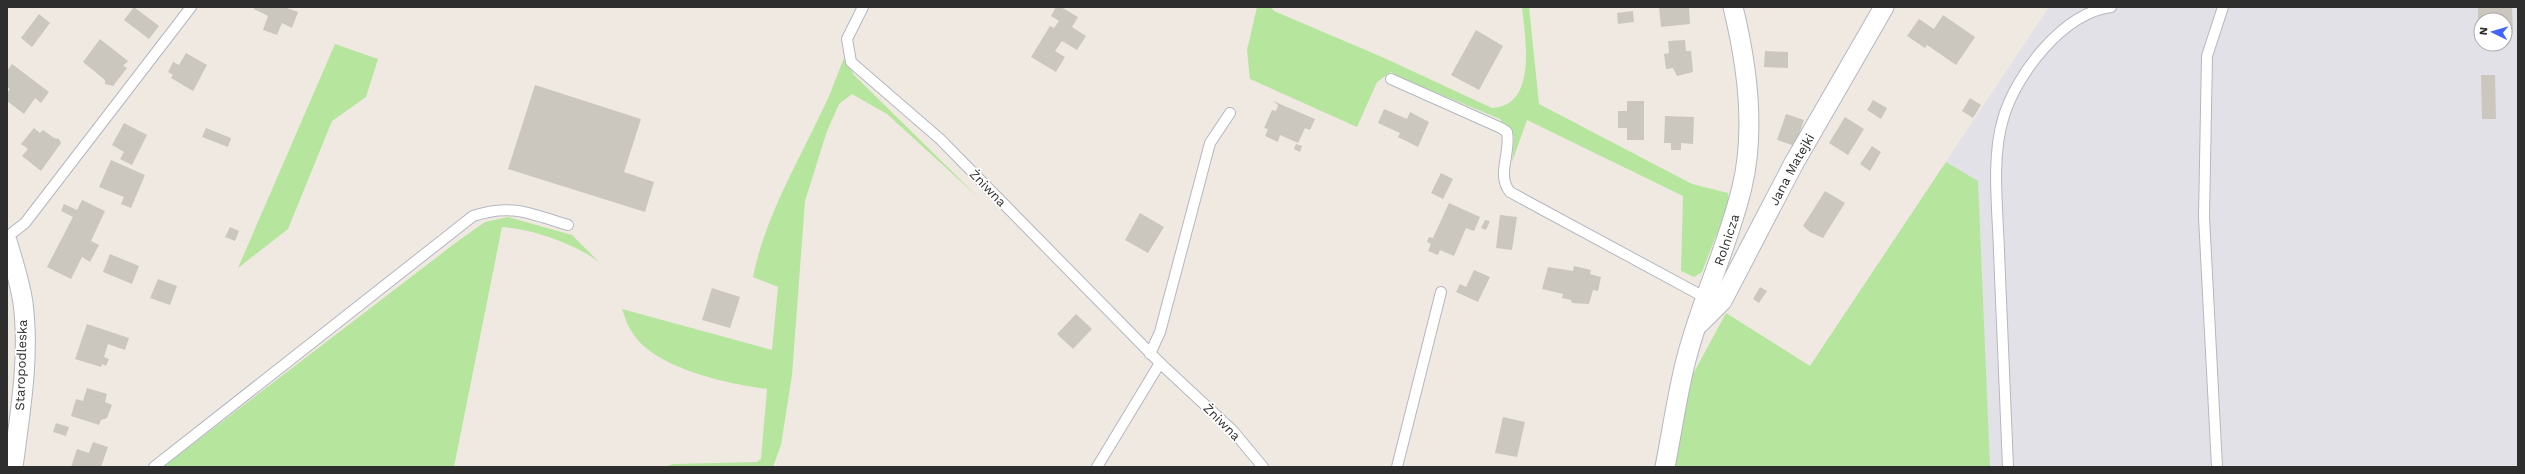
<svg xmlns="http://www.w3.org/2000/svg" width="2525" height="474" font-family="'Work Sans',sans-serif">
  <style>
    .industrial { fill: #e3e1e8; fill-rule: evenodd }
    .green { fill: #b6e59e }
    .building { fill: #cbc7bf }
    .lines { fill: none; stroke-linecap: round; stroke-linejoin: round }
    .service-casing { stroke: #b4b7c1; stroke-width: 12 }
    .minor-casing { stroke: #b4b7c1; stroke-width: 21 }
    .service { stroke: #fff; stroke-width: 10 }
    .minor { stroke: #fff; stroke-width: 19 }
    .labels { text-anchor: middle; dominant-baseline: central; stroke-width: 3.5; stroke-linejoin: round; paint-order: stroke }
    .street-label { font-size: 13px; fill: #2e2e2e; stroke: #fff }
  </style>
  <rect width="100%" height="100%" fill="#efe9e1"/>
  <path class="industrial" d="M2049,7H2518V467H1856L1810,366ZM2481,20H2505V44H2481Z"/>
  <g class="green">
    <path d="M1257,7H1271L1274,11L1382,57L1492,108C1538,106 1525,37 1522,7H1529L1539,104L1692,184L1728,193L1729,202L1702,272L1694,277L1681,271L1683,196L1527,120L1512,162L1514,136L1500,119L1403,79L1391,72L1377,82L1357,127L1250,79L1247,50Z"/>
    <path d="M335,44L378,59L366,97L332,121L288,229L238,268Z"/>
    <path d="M844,58L854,75L979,198L887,114L852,94L839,104L827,131L805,201L792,375L781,445L773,467H663L674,464L757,462L761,459L767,389C728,384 653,368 632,332C627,325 625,317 622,309L772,350L778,287L753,277C765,217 797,164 823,109C831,93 837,75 844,58Z"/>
    <path d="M1946,162L1978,181L1990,467H1674L1692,376L1726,313L1810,366Z"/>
    <path d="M508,217L572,235L599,262C575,244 532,229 502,227L454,467H163L458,241L485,222Z"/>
  </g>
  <g class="building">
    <path d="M134,7L159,26L149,39L124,20Z"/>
    <path d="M255,7H284L298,12L292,28L282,23L277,35L263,30L268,16L254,9Z"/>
    <path d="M1056,7H1061L1078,17L1072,27L1086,36L1077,50L1062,41L1055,51L1065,57L1056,72L1031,57L1050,26L1054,28L1059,21L1051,16Z"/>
    <path d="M1659,7H1689L1690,24L1661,27Z"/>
    <path d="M2478,7H2512L2513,33H2505V20H2481V34H2478Z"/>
    <path d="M1633,11L1634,22L1618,24L1617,13Z"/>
    <path d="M39,14L50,23L32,47L21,38Z"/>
    <path d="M1943,15L1975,37L1956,65L1927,45L1925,48L1907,36L1919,19L1934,29Z"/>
    <path d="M1476,30L1503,46L1479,90L1451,75Z"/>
    <path d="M100,39L128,61L123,66L127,68L113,86L105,84V80L83,62Z"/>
    <path d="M1685,40L1686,51H1691L1693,72L1677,76L1673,68L1666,69L1664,54L1669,53L1668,41Z"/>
    <path d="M1765,51L1788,52V68L1764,67Z"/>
    <path d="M186,53L207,65L193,91L171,78L173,75L168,72L173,62L179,65Z"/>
    <path d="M12,64L49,92L41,103L35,98L24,114L7,101V93L10,89L7,87V71Z"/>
    <path d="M2481,75H2495L2496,119H2482Z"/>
    <path d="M535,85L641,119L624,172L654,182L645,212L508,169Z"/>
    <path d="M1970,98L1981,105L1973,118L1962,111Z"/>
    <path d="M1873,100L1887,108L1881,119L1867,110Z"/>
    <path d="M1273,101L1315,119L1310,130L1305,128L1298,143L1280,135L1278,142L1265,136L1268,129L1264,128L1272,110L1276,111L1278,105Z"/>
    <path d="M1627,101H1644V140H1627V128H1618V111H1627Z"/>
    <path d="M1384,109L1407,119L1410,112L1429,122L1418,147L1398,137L1400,133L1378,123Z"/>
    <path d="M1786,114L1804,120L1795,146L1777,140Z"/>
    <path d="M1665,116L1694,117L1693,144L1681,143V150H1671V143H1664Z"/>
    <path d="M1845,117L1864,129L1848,155L1829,143Z"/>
    <path d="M124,123L147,135L132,165L120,159L124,152L112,145Z"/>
    <path d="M34,128L40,133L43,130L54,138L59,139L61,143L41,171L22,156L28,149L21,144Z"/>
    <path d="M206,128L231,138L228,147L202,137Z"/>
    <path d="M1296,144L1302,146L1300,152L1294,149Z"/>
    <path d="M1872,146L1881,152L1870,171L1860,164Z"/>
    <path d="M111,160L145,175L131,208L121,204L124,197L99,187Z"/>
    <path d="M1441,173L1453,179L1443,199L1431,193Z"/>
    <path d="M1825,191L1845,203L1823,238L1810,232L1803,226Z"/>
    <path d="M82,200L105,211L91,241L99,245L90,262L82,257L71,279L47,267L73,217L61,211L64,204L77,210Z"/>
    <path d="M1449,203L1480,217L1474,231L1466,228L1454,256L1440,250L1438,255L1428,251L1431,244L1427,242L1429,237L1433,238Z"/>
    <path d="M1140,213L1164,227L1148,253L1125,240Z"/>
    <path d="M1500,215L1517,217L1512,250L1496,248Z"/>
    <path d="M1485,220L1490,221L1486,230L1481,228Z"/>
    <path d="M230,227L239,231L235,241L225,237Z"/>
    <path d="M110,254L139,266L132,284L103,272Z"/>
    <path d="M1574,266L1591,270L1590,274L1601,277L1598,291L1593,290L1589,304L1572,303L1571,300L1562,298L1563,294L1542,289L1548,267L1573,271Z"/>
    <path d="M1474,270L1490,277L1478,302L1456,292L1460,284L1466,287Z"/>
    <path d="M158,279L177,286L170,305L150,298Z"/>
    <path d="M1760,287L1767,291L1759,303L1753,299Z"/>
    <path d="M712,288L740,297L730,328L702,320Z"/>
    <path d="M1076,314L1092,329L1073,349L1057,334Z"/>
    <path d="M87,324L129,338L125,350L108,344L104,357L109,359L106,366L102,364L101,367L75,359Z"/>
    <path d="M87,388L107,394L105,402L112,405L107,418L101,420L99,425L71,416L76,399L83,401Z"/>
    <path d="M1503,417L1525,422L1517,457L1495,453Z"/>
    <path d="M56,423L69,427L66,436L53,432Z"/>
    <path d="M93,442L108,447L101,467H71L77,449L89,453Z"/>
  </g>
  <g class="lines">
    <defs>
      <g id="service">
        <path d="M863,7L847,39L851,62L940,139L1160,363L1233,431L1263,467"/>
        <path d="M1391,79L1501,128L1507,132C1511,154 1496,175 1510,192L1706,298"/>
        <path d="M7,237L25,223L191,7"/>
        <path d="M1150,354L1160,332L1210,143L1230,113"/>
        <path d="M154,467L473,216C511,203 531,214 568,225"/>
        <path d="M1097,467L1160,363"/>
        <path d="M1397,467L1441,292"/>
        <path d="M2008,467C2005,395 2002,324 1999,252C1998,211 1991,159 2003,119C2016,74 2063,13 2111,7"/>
        <path d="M2217,467L2204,217L2207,56L2223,7"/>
      </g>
      <g id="minor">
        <path d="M7,241C13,261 20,282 23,303C30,357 20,413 13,467"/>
        <path id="s1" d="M1700,323L1722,301L1794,163L1884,7"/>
        <path id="s2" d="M1665,467C1672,432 1677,395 1686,360C1701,301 1728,246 1742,187C1756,129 1747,64 1733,7"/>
      </g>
    </defs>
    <use href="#service" class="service-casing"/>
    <use href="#minor" class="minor-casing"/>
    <use href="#service" class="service"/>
    <use href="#minor" class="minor"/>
  </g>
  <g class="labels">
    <g class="street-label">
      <text stroke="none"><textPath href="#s1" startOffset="180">Jana Matejki</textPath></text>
      <text transform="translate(988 188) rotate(46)">Żniwna</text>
      <text stroke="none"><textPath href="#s2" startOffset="236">Rolnicza</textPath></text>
      <text transform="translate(21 365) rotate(-88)">Staropodleska</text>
      <text transform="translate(1222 422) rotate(45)">Żniwna</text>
    </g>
  </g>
  <rect width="2525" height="474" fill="none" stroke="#2e2e2e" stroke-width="16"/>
  <g transform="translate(2493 32) rotate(275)"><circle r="19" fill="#ffffff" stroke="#ababab"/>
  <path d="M0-3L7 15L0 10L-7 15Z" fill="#4264fb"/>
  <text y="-6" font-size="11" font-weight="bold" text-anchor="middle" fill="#2e2e2e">N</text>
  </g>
</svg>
